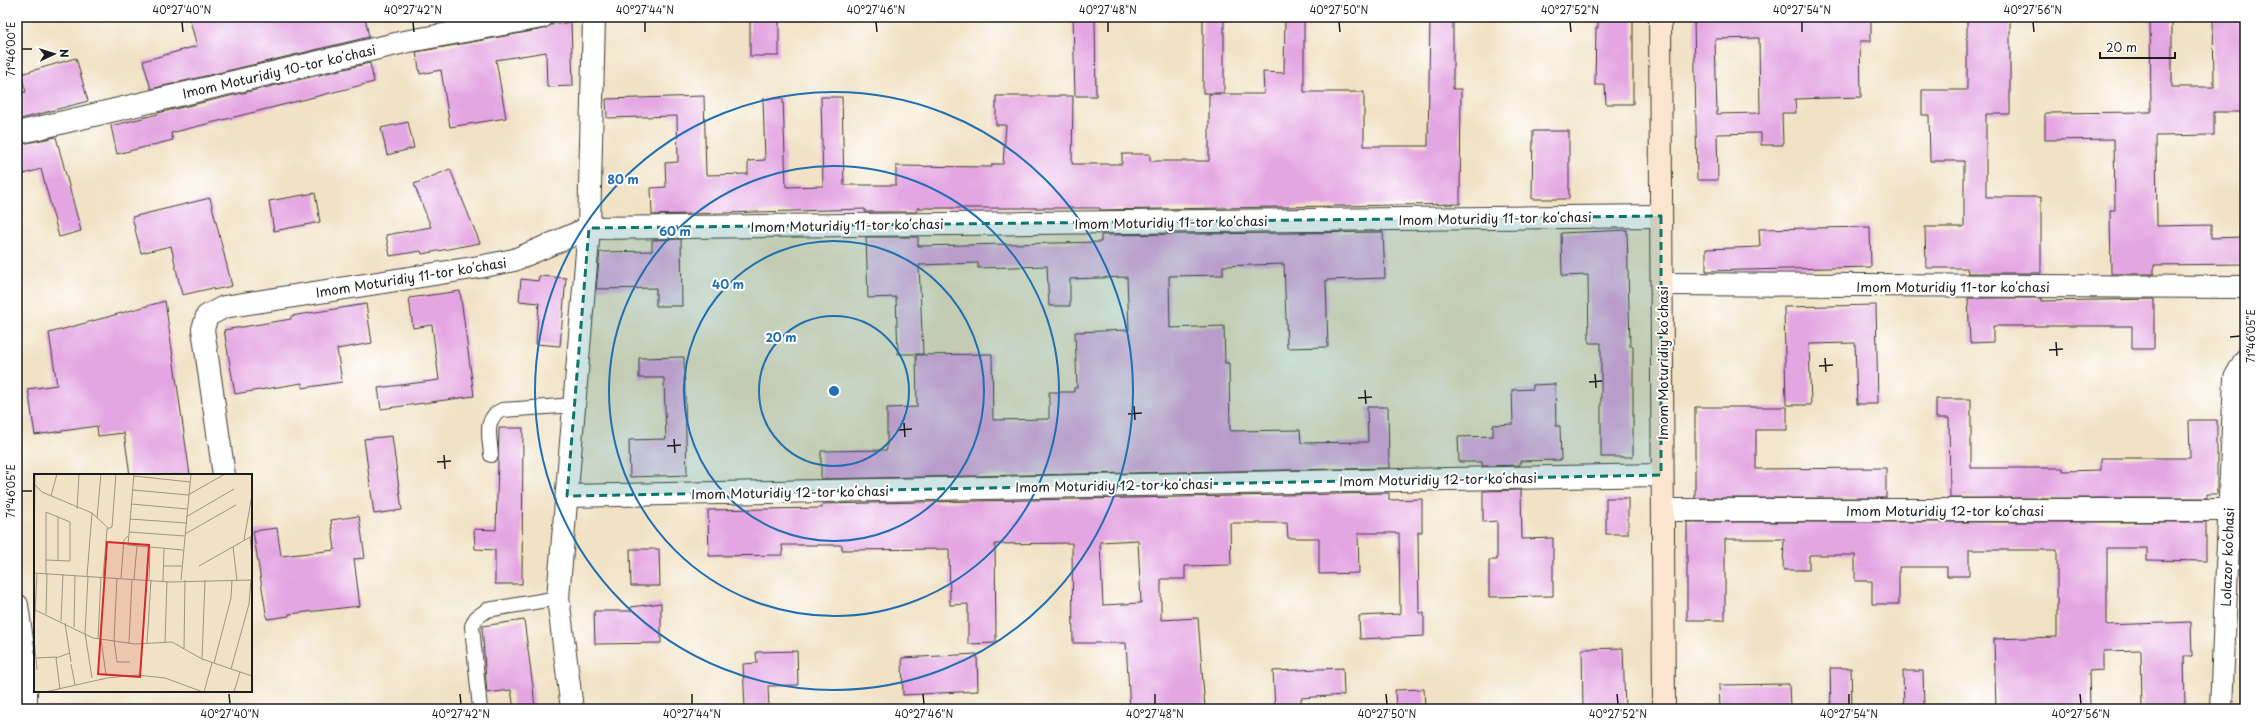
<svg xmlns="http://www.w3.org/2000/svg" width="2262" height="726" font-family="'Playpen Sans',sans-serif">
  <style>
    .building { fill: #e4a6e2; fill-rule: evenodd }
    .lines { fill: none; stroke-linecap: round; stroke-linejoin: round }
    .lane-casing { stroke: #3c3a35; stroke-width: 16 }
    .street-casing { stroke: #3c3a35; stroke-width: 24 }
    .secondary-casing { stroke: #3c3a35; stroke-width: 24 }
    .lane { stroke: #fff; stroke-width: 14 }
    .street { stroke: #fff; stroke-width: 22 }
    .secondary { stroke: #fce5cf; stroke-width: 22 }
    .marked { fill: #0f766e; fill-opacity: 0.2; stroke: #0f766e; stroke-width: 3; stroke-dasharray: 8 5; stroke-linejoin: round }
    .ticks { fill: none; stroke: #1c1c1c; stroke-width: 1.5 }
    .ring { fill: none; stroke: #1f6fb2; stroke-width: 2 }
    .labels { text-anchor: middle; dominant-baseline: central; stroke-width: 4; stroke-linejoin: round; paint-order: stroke }
    .street-label { font-size: 13px; fill: #1c1c1c; stroke: #fff }
    .inset-road { fill: none; stroke: #9c9381; stroke-width: 1 }
    .view { fill: #d62828; fill-opacity: 0.15; stroke: #d62828; stroke-width: 2 }
    .inset-edge { fill: none; stroke: #1c1c1c; stroke-width: 2 }
    .centre { fill: #1f6fb2; stroke: #fff; stroke-width: 2 }
    .ring-label { font-size: 12px; text-anchor: middle; font-weight: bold; fill: #1f6fb2; stroke: #fff; stroke-width: 4; stroke-linejoin: round; paint-order: stroke }
    .neatline { fill: none; stroke: #1c1c1c; stroke-width: 1.5 }
    .ticks-label { font-size: 10px; text-anchor: middle; fill: #1c1c1c }
  </style>
  <rect width="100%" height="100%" fill="#fff"/>
  <filter id="ink" filterUnits="userSpaceOnUse"><feTurbulence type="fractalNoise" baseFrequency=".025" numOctaves="2"/><feDisplacementMap in="SourceGraphic" scale="8" xChannelSelector="R" yChannelSelector="G"/><feConvolveMatrix kernelMatrix="1 2 1 2 8 2 1 2 1" color-interpolation-filters="sRGB"/></filter>
  <filter id="wash" filterUnits="userSpaceOnUse"><feTurbulence type="fractalNoise" baseFrequency=".012" numOctaves="4" result="noise"/><feDisplacementMap in="SourceGraphic" scale="16" xChannelSelector="R" yChannelSelector="G"/><feGaussianBlur stdDeviation="0.9" result="paint"/><feColorMatrix in="noise" values="0 0 0 0 0 0 0 0 0 0 0 0 0 0 0 0 0 1.4 0 .05"/><feComposite in="paint" operator="in"/></filter>
  <g filter="url(#wash)">
    <rect width="100%" height="100%" fill="#f1e2c5"/>
    <g id="blocks">
      <g class="building">
        <path d="M189,17H365L369,37L151,89L143,61L197,46Z"/>
        <path d="M441,17H472L442,22Z"/>
        <rect x="750" y="17" width="29" height="39"/>
        <path d="M1073,17H1095L1096,96H1075Z"/>
        <rect x="1203" y="17" width="21" height="76"/>
        <path d="M1285,17H1304V92H1364V146H1428L1430,17H1453V89H1461L1460,204L1100,210V208H917V212H865V209L652,215L651,188L666,187L665,163L678,162L677,116L607,118L606,99L704,96L706,175L748,174V161L765,160L763,99L783,98L786,187L823,186L821,97H842L844,185H896V166L992,167V164H1003L1006,125H996V96H1073L1072,164H1122V154H1150V161H1209V94H1264L1263,72L1284,73Z"/>
        <path d="M1598,17H1633V104H1606L1605,85H1595L1596,28H1598Z"/>
        <path d="M1694,17H1871V41H1860L1861,97L1795,99L1796,113H1782L1783,145H1761V133L1717,134L1718,180H1697ZM1759,38L1760,113L1717,114L1715,39Z"/>
        <path d="M1967,17H2002V20L2010,19V114H1986V197H2041V273H1968L1967,268H1926L1925,227H1964V161H1930L1929,115H1922V90H1967Z"/>
        <path d="M2150,17H2172V87H2214L2213,17H2245V112H2214V135L2156,136L2157,226L2211,225V238L2245,237V264L2154,265V274H2111L2110,210H2115L2114,139L2045,140V113L2151,112Z"/>
        <path d="M571,22L573,86L547,87L546,52L496,60L506,118L450,127L441,70L420,74L416,52L544,29L551,25Z"/>
        <path d="M76,58L88,101L17,120V94L26,92L21,74Z"/>
        <path d="M370,63L374,82L171,133L173,140L117,154L111,126L158,114V113Z"/>
        <path d="M408,122L414,148L387,155L381,128Z"/>
        <path d="M1533,131H1569V199H1532Z"/>
        <path d="M56,137L81,231L59,237L41,169L17,176V145Z"/>
        <path d="M450,169L480,243L422,254L421,251L390,256L386,235L431,227L414,184Z"/>
        <path d="M315,193L320,222L274,231L269,201Z"/>
        <path d="M210,198L232,286L213,290V288L182,295L171,246L141,253L132,217Z"/>
        <path d="M1870,227L1871,267L1706,271V249L1760,247L1759,229Z"/>
        <path d="M1627,230L1630,346H1633V457H1601V343H1589L1588,275L1562,276L1561,233Z"/>
        <path d="M1383,232L1385,278L1326,280L1328,347L1287,348L1284,264L1223,266V275L1169,276L1170,328L1224,326L1225,363H1229L1230,431L1300,430L1301,443L1368,442L1367,407H1388L1389,468L821,479V451L887,450V408L917,407L916,355L992,354L993,420L1049,419V392H1074V388H1077L1075,332L1129,330L1127,277L1070,279V306H1049L1047,266L978,268V263L919,265L923,354H898L896,297L868,298L866,237H918V246L1101,242V235Z"/>
        <path d="M681,239L682,306H656V288L596,289L600,252L652,251V240Z"/>
        <path d="M539,276L566,278L560,346L536,344L539,303L519,301L521,279L538,281Z"/>
        <path d="M460,291L474,396L381,409L378,388L439,380L432,325L413,328L409,298Z"/>
        <path d="M1968,298H2042V301L2154,299V349H2132V326H1993V342L1970,343Z"/>
        <path d="M165,301L190,475H130L124,433L98,436L97,426L35,435L28,389L57,385L49,333Z"/>
        <path d="M366,304L372,343L337,349L342,382L302,388V383L235,394L224,330L291,319V316Z"/>
        <path d="M1876,305L1878,404H1857L1855,343L1809,344L1811,405H1786L1784,307Z"/>
        <path d="M684,357L687,475L630,477L629,440L666,439L664,378H639V358Z"/>
        <path d="M1555,384L1556,426H1560L1561,460L1520,461V465L1482,466V462H1459L1458,437L1493,436V425L1513,424L1512,390L1533,389V385Z"/>
        <path d="M1936,399H1971V468H2063V471L2101,470V458H2190L2189,420H2217V494H2207V498H1950L1949,418H1936Z"/>
        <path d="M1695,407H1787V430H1756V469L1886,468V498H1695Z"/>
        <path d="M499,428H523L522,584H495V550L475,549L474,529L496,530Z"/>
        <path d="M392,436L402,510L374,514L364,439Z"/>
        <path d="M1521,490L1522,539L1553,538V596L1489,597V560H1497V521L1483,522V491Z"/>
        <path d="M1389,493V500L1422,499V532H1418L1419,613H1424V636L1360,639L1359,616L1400,614L1399,533H1358L1359,573L1319,574V538H1288L1287,523H1230L1231,565L1185,566V579H1161V620L1198,618L1205,709H1130L1126,643H1073L1072,543L995,544L996,643L968,644V604L950,605L949,549L842,550V545H782L783,555L709,556L708,510L822,508V504ZM1138,540L1141,603L1103,605L1100,542Z"/>
        <rect x="1606" y="498" width="22" height="36"/>
        <path d="M359,516L365,558L354,559L360,606L289,614V616L267,619L253,531L277,528L281,556L335,550L331,520Z"/>
        <path d="M1687,522H2206V561L2147,560V548H2107V625L2191,622L2192,656H2184L2185,709H2142L2141,650L2103,651V670L2089,671L2090,709H1996L1994,639L2057,637V550H1969V576H1947V567H1899V604H1872V581H1855V555H1809V570H1783L1784,539H1725V620H1687Z"/>
        <path d="M630,549H659L660,586H631Z"/>
        <path d="M661,603V643L595,644L594,611H631V607Z"/>
        <path d="M524,620L533,687L535,709H514L511,690L487,693L482,626Z"/>
        <path d="M1623,648L1625,709H1583L1582,649Z"/>
        <path d="M797,651L798,685L768,686L769,709H745L743,664L757,663L756,652Z"/>
        <path d="M977,654L978,691L903,695L902,658Z"/>
        <path d="M1343,668L1344,695L1301,698V709H1275L1273,671Z"/>
        <path d="M1830,668H1851L1852,709H1831Z"/>
        <path d="M1903,671H1923L1924,709H1904Z"/>
        <path d="M1789,684L1790,709H1720L1719,685Z"/>
        <path d="M1424,689L1425,709H1396L1395,690Z"/>
      </g>
    </g>
  </g>
  <g filter="url(#ink)">
    <use href="#blocks" fill-opacity="0" stroke="#3c3a35" stroke-width="1"/>
    <g class="lines">
      <defs>
        <g id="lane">
          <path d="M491,455C490,438 483,418 502,410L575,405"/>
          <path d="M480,709L472,626L476,618L487,610L558,598"/>
        </g>
        <g id="street">
          <path d="M17,133L404,42L542,17"/>
          <path d="M1662,284L2245,287"/>
          <path d="M224,475L203,329L207,316L224,307L479,267L514,260L589,228L1661,216"/>
          <path d="M567,496L1661,475"/>
          <path d="M1663,510H2228"/>
          <path d="M17,605L26,669V709"/>
          <path d="M572,709L558,598L589,228L594,17"/>
          <path d="M2221,709L2235,378L2245,360"/>
        </g>
        <path id="secondary" d="M1660,17L1664,709"/>
      </defs>
      <use href="#lane" class="lane-casing"/>
      <use href="#street" class="street-casing"/>
      <use href="#secondary" class="secondary-casing"/>
      <use href="#lane" class="lane"/>
      <use href="#street" class="street"/>
      <use href="#secondary" class="secondary"/>
    </g>
  </g>
  <path class="marked" d="M1661,216V475L567,496L589,228Z"/>
  <path class="ticks" d="M182,22L183,32M413,22L414,32M645,22V32M876,22L877,32M1108,22V32M1339,22L1340,32M1570,22L1571,32M1802,22V32M2033,22L2034,32M22,49H32M2230,337L2240,336M2056,342L2057,356M2049,350L2063,349M1825,358L1826,372M1819,366L1833,365M1595,374L1596,388M1589,382L1602,381M1365,390L1366,404M1358,398L1372,397M1134,406L1135,420M1128,414L1142,413M904,423L905,437M898,430L912,429M674,439L675,453M667,446L681,445M444,455L445,469M437,462L451,461M22,491H32M229,694L230,704M460,694L461,704M692,694V704M923,694L924,704M1155,694V704M1386,694L1387,704M1617,694L1618,704M1849,694V704M2080,694L2081,704"/>
  <g class="ring">
    <circle cx="834" cy="391" r="75"/>
    <circle cx="834" cy="391" r="150"/>
    <circle cx="834" cy="391" r="225"/>
    <circle cx="834" cy="391" r="299"/>
  </g>
  <g class="labels">
    <g class="street-label">
      <text transform="translate(279 71) rotate(-13)">Imom Moturidiy 10-tor koʻchasi</text>
      <text transform="translate(1495 218) rotate(-1)">Imom Moturidiy 11-tor koʻchasi</text>
      <text transform="translate(1171 222) rotate(-1)">Imom Moturidiy 11-tor koʻchasi</text>
      <text transform="translate(847 225) rotate(-1)">Imom Moturidiy 11-tor koʻchasi</text>
      <text transform="translate(411 277) rotate(-9)">Imom Moturidiy 11-tor koʻchasi</text>
      <text x="1953" y="286">Imom Moturidiy 11-tor koʻchasi</text>
      <text transform="translate(1662 363) rotate(-90)">Imom Moturidiy koʻchasi</text>
      <text transform="translate(1438 479) rotate(-1)">Imom Moturidiy 12-tor koʻchasi</text>
      <text transform="translate(1114 485) rotate(-1)">Imom Moturidiy 12-tor koʻchasi</text>
      <text transform="translate(790 492) rotate(-1)">Imom Moturidiy 12-tor koʻchasi</text>
      <text x="1945" y="510">Imom Moturidiy 12-tor koʻchasi</text>
      <text transform="translate(2227 557) rotate(-88)">Lolazor ko‘chasi</text>
    </g>
  </g>
  <g transform="translate(34 474)">
    <rect width="218" height="218" fill="#f1e2c5"/>
    <path class="inset-road" d="M100,0L94,71L149,76M100,2L156,8M0,10L8,18L58,39L74,54M99,16L154,21L191,0M17,22L23,0M97,30L153,35M43,35L45,0M24,43V86M152,43L200,15M63,44L67,0M96,45L152,49M95,58L151,62M151,60L202,31M216,63L218,83M210,66L218,21M199,73L203,106M0,74L1,0M130,92H148M165,92L218,62M0,99L136,108L218,106M12,99V38L36,48V87L12,86M53,102L58,39M54,102L51,159L58,204M69,103L73,55L78,53L82,0M83,104L80,166L83,188H96M87,104L90,66L94,62M100,105L103,72M115,106L116,74M147,106L157,0M129,107L130,75M1,136L59,164L101,170L138,168L168,185L218,202M12,140L13,99M27,147L29,100M31,149L37,188M40,153L41,101M0,159L3,99M0,164L3,196M64,165L67,103M67,165L72,201M131,168L133,107M95,169L98,105M113,169L117,106M150,174L151,106M2,184L23,183M168,185L171,106M180,189L197,124L198,106M37,190L41,211M197,195L215,130L217,106M26,215L22,184L36,179M11,218L73,204L103,201L131,204L169,218M170,218L178,189M200,218L206,198"/>
    <path class="view" d="M73,68L115,71L106,203L64,200Z"/>
    <rect width="218" height="218" class="inset-edge"/>
  </g>
  <circle cx="834" cy="391" r="6" class="centre"/>
  <g class="ring-label">
    <text x="623" y="184">80 m</text>
    <text x="675" y="236">60 m</text>
    <text x="728" y="289">40 m</text>
    <text x="781" y="342">20 m</text>
  </g>
  <rect width="2262" height="726" fill="none" stroke="#fff" stroke-width="44"/>
  <g transform="translate(54 54) rotate(86)" stroke="#ffffff" stroke-width="3" paint-order="stroke">
  <path d="M0-3L7 15L0 10L-7 15Z" fill="#1c1c1c"/>
  <text y="-6" font-size="11" font-weight="bold" text-anchor="middle" fill="#1c1c1c">N</text>
  </g>
  <path d="M2100 52v6h75v-6" fill="none" stroke="#1c1c1c" stroke-width="2"/>
  <text x="2106" y="52" font-size="12" fill="#1c1c1c" stroke="#ffffff" stroke-width="3" paint-order="stroke">20 m</text>
  <rect x="22" y="22" width="2218" height="682" class="neatline"/>
  <g class="ticks-label">
    <text x="182" y="14">40°27'40"N</text>
    <text x="413" y="14">40°27'42"N</text>
    <text x="645" y="14">40°27'44"N</text>
    <text x="876" y="14">40°27'46"N</text>
    <text x="1108" y="14">40°27'48"N</text>
    <text x="1339" y="14">40°27'50"N</text>
    <text x="1570" y="14">40°27'52"N</text>
    <text x="1802" y="14">40°27'54"N</text>
    <text x="2033" y="14">40°27'56"N</text>
    <text transform="translate(11 49) rotate(-90)" y="4">71°46'00"E</text>
    <text transform="translate(2251 336) rotate(-90)" y="4">71°46'05"E</text>
    <text transform="translate(11 491) rotate(-90)" y="4">71°46'05"E</text>
    <text x="230" y="718">40°27'40"N</text>
    <text x="461" y="718">40°27'42"N</text>
    <text x="692" y="718">40°27'44"N</text>
    <text x="924" y="718">40°27'46"N</text>
    <text x="1155" y="718">40°27'48"N</text>
    <text x="1387" y="718">40°27'50"N</text>
    <text x="1618" y="718">40°27'52"N</text>
    <text x="1849" y="718">40°27'54"N</text>
    <text x="2081" y="718">40°27'56"N</text>
  </g>
</svg>
